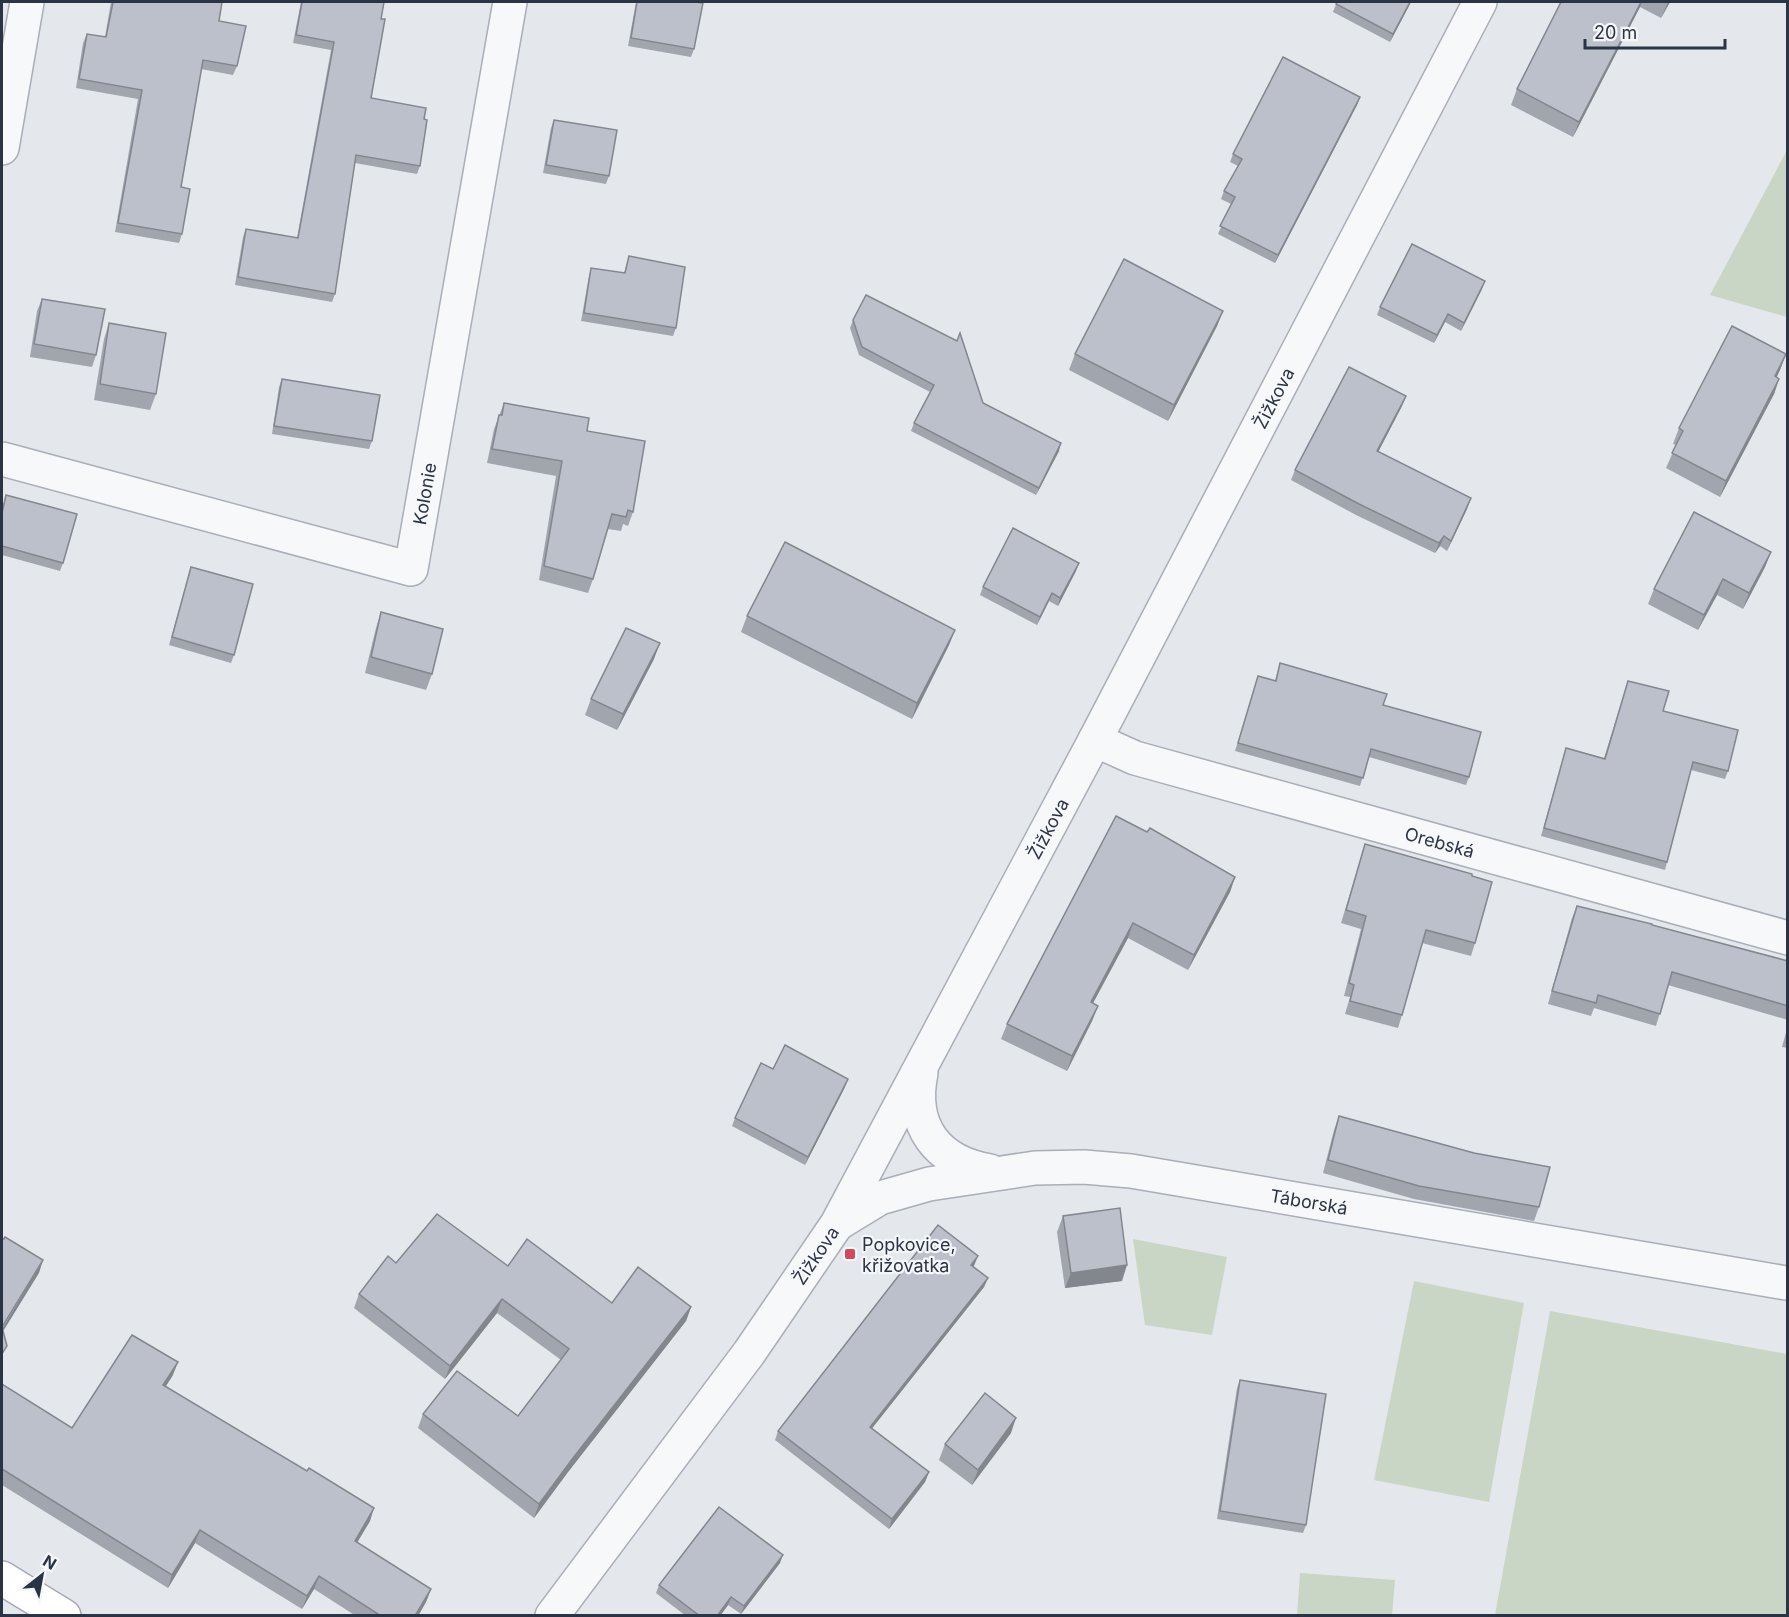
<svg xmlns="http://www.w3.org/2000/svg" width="1789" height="1617" font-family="Inter,sans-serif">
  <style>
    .green { fill: #c9d6c5 }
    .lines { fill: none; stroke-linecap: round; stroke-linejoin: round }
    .street-casing { stroke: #a9aeb7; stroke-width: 36 }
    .primary-casing { stroke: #a3abb8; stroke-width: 36 }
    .street { stroke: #f7f8fa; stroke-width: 33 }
    .primary { stroke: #fff; stroke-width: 33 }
    .wall { fill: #a1a5ae }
    .shaded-wall { fill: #83868d }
    .building { fill: #bbc0ca; stroke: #83868d; stroke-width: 1.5 }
    .poi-dot { fill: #d1495b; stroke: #f4f6f9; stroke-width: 2 }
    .labels { text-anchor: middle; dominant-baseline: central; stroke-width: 4.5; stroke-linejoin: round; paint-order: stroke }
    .street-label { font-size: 18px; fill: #2b3445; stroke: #f4f6f9 }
    .poi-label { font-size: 18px; fill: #2b3445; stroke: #f4f6f9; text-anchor: start }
  </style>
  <rect width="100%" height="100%" fill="#e4e7ec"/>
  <g class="green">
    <path d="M1787,150V317L1710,295Z"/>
    <path d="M1133,1239L1227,1257L1212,1335L1145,1325Z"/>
    <path d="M1414,1281L1524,1303L1489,1502L1374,1480Z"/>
    <path d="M1550,1311L1787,1354V1615H1495Z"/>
    <path d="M1300,1573L1395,1580L1392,1615H1297Z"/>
  </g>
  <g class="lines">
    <defs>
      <g id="street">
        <path d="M2,148L27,2"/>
        <path id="s1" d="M2,459L411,569L510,2"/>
        <path id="s2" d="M1095,740L1135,758L1788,938"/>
        <path d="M921,1073C910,1127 937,1162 990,1171"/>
        <path id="s3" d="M839,1223L880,1198L929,1184L1035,1168L1084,1167L1131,1171L1786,1283"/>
        <path id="s4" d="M552,1616L749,1353L837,1224L1095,740L1480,2"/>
      </g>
      <path id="primary" d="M2,1578L64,1616"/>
    </defs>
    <use href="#street" class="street-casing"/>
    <use href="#primary" class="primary-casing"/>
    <use href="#street" class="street"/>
    <use href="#primary" class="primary"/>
  </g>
  <g class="wall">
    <path d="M111,2H222L219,21L237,66L233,75L201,69L181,187L182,234L179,243L115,232L138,99L76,88L83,43L87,34L105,37Z"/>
    <path d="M301,2H384L381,19L371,98L424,119L420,166L417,174L355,163L335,294L332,302L235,285L243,237L246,229L297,238L331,50L293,43Z"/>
    <path d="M636,2H695L694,49L691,57L628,46Z"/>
    <path d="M1337,2H1411L1390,42L1333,12Z"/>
    <path d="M1561,2H1670L1661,18L1640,7L1573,137L1511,105L1517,89Z"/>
    <path d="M1360,97L1357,105L1275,263L1218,234L1231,204L1221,199L1224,191L1238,166L1230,162L1233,154Z"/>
    <path d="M554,120L609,176L606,184L543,173L551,128Z"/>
    <path d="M629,256L676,328L673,336L581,321L589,276L591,268L624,273Z"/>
    <path d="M1482,289L1461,331L1445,322L1434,343L1377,315L1380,307Z"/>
    <path d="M42,299L96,355L92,367L30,357L37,311Z"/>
    <path d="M1223,311L1217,326L1168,421L1069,370L1075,354Z"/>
    <path d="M853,320L1059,451L1036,495L911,431L914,423L930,392L859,355L850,328Z"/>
    <path d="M109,323L156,394L150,410L94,400L104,339Z"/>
    <path d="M1786,354L1777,377L1779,379L1774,394L1720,497L1666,468L1676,445L1673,444L1679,428Z"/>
    <path d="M282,379L372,441L369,449L272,434L279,387Z"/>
    <path d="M1406,396L1402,406L1378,452L1467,509L1447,551L1440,546L1435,553L1356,515L1291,480L1295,470Z"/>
    <path d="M504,403L587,431L633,512L628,526L623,524L621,531L608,529L593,579L588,593L539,580L556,476L487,463L494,429Z"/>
    <path d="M6,495L63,563L60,571L2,555V509Z"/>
    <path d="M1771,552L1765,567L1743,609L1717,595L1698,630L1648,604L1654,589Z"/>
    <path d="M191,567L234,655L231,663L169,645Z"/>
    <path d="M1076,571L1058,606L1049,601L1037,625L980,595L983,587Z"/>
    <path d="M381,612L432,674L426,690L365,673L376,628Z"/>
    <path d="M747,616L955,630L949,645L912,719L741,632Z"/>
    <path d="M654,659L617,730L585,715L591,699Z"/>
    <path d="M1280,663L1383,705L1469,777L1466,785L1369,757L1360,786L1235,751L1258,676L1275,681Z"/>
    <path d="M1628,681L1663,711L1728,771L1725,779L1691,770L1667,862L1665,870L1541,836L1566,748L1604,758Z"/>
    <path d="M1116,816L1235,877L1230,892L1188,970L1128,938L1093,1003L1098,1006L1092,1021L1067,1071L1001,1039L1007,1024Z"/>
    <path d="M1365,844L1475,943L1471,956L1422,943L1402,1015L1398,1028L1345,1014L1350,997L1344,996L1361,929L1341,923Z"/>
    <path d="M1577,906L1788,961V1020L1668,985L1656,1026L1594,1008L1591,1016L1548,1004L1572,918Z"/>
    <path d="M1788,1025V1048L1782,1047Z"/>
    <path d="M845,1087L805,1165L732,1126L735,1118Z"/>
    <path d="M1339,1116L1539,1207L1534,1221L1414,1199L1323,1173L1334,1130Z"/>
    <path d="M1063,1216L1122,1281L1065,1288L1057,1232Z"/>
    <path d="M396,1263L508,1266L612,1303L691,1307L686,1321L568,1472L534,1518L418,1428L423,1414L518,1416L561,1360L497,1313L445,1379L354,1308L359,1294Z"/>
    <path d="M974,1266L973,1267L988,1278L984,1287L872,1428L929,1472L925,1482L889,1529L775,1440L778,1431Z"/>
    <path d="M173,1375L166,1386L370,1521L357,1543L431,1589L426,1602L418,1616H356L314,1589L302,1609L195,1543L168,1588L2,1485V1384L72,1428Z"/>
    <path d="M1240,1380L1306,1525L1303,1533L1217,1519L1237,1388Z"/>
    <path d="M1011,1433L972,1485L939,1460L945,1444Z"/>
    <path d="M780,1563L741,1614L728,1605L720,1616H686L656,1593L659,1585Z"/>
  </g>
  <g class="shaded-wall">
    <path d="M1410,2H1411L1390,42L1393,34Z"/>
    <path d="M1641,2H1642L1640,7L1573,137L1579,122Z"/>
    <path d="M1668,2H1670L1661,18Z"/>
    <path d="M1360,97L1357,105L1275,263L1278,255Z"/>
    <path d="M1485,281L1482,289L1461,331L1464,323Z"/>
    <path d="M1223,311L1217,326L1168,421L1174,405Z"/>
    <path d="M1448,314L1445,322L1434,343L1437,335Z"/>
    <path d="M1786,354L1780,370L1769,392L1775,376Z"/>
    <path d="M1779,379L1774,394L1720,497L1726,481Z"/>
    <path d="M1406,396L1402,406L1373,462L1377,451Z"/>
    <path d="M1061,443L1059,451L1036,495L1039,488Z"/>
    <path d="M1471,498L1467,509L1447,551L1451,541Z"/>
    <path d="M1444,536L1440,546L1435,553L1439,543Z"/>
    <path d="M1771,552L1765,567L1743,609L1749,593Z"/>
    <path d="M1079,563L1076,571L1058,606L1060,598Z"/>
    <path d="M1723,579L1717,595L1698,630L1704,615Z"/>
    <path d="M1052,593L1049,601L1037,625L1040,617Z"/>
    <path d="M955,630L949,645L912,719L917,703Z"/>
    <path d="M660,643L654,659L617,730L623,714Z"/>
    <path d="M1235,877L1230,892L1188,970L1194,955Z"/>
    <path d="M1133,923L1128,938L1085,1018L1091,1002Z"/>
    <path d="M1098,1006L1092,1021L1067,1071L1072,1056Z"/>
    <path d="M848,1079L845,1087L805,1165L808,1157Z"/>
    <path d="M978,1256L974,1266L967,1274L971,1265Z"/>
    <path d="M43,1260L39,1273L2,1333V1329Z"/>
    <path d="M1127,1265L1122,1281L1065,1288L1071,1273Z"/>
    <path d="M988,1278L984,1287L866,1436L870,1427Z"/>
    <path d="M502,1299L497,1313L445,1379L450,1366Z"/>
    <path d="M691,1307L686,1321L568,1472L534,1518L539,1504L573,1458Z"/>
    <path d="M178,1362L173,1375L158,1398L163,1385Z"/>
    <path d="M1016,1418L1011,1433L972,1485L978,1470Z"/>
    <path d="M929,1472L925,1482L889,1529L892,1519Z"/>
    <path d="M374,1508L370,1521L350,1554L355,1541Z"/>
    <path d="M200,1530L195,1543L168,1588L172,1575Z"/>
    <path d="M783,1555L780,1563L741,1614L744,1606Z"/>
    <path d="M319,1576L314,1589L302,1609L307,1596Z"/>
    <path d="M431,1589L426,1602L418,1616H415Z"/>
    <path d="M731,1597L728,1605L720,1616H717Z"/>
  </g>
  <g class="building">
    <path d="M113,2H222L219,21L246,26L237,66L203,60L181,187L190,189L182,234L118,223L142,90L79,79L87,34L106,37Z"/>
    <path d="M302,2H384L381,19H385L371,98L426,108L424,119L427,120L420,166L356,155L335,294L238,277L246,229L298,238L334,42L296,35Z"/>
    <path d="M637,2H695L703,3L694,49L631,38Z"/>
    <path d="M1337,2H1410L1393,34L1336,4Z"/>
    <path d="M1561,2H1641L1579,122L1517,89Z"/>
    <path d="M1283,57L1360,97L1278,255L1220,226L1235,197L1224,191L1242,159L1233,154Z"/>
    <path d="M554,120L617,130L609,176L546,165Z"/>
    <path d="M1412,244L1485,281L1464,323L1448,314L1437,335L1380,307Z"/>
    <path d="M629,256L685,267L676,328L584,313L591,268L625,273Z"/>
    <path d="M1124,259L1223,311L1174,405L1075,354Z"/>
    <path d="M866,295L957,341L960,333L983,403L1061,443L1039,488L914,423L934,385L862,347L853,320Z"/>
    <path d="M42,299L105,309L96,355L34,344Z"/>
    <path d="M109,323L166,333L156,394L100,384Z"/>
    <path d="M1732,326L1786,354L1775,376L1779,379L1726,481L1672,453L1683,431L1679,428Z"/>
    <path d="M1349,367L1406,396L1377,451L1471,498L1451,541L1444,536L1439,543L1359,504L1295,470Z"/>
    <path d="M282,379L380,395L372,441L274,426Z"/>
    <path d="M504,403L589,418L587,431L645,441L633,512L628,510L626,517L612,514L593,579L544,566L562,461L492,449L499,415H502Z"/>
    <path d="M6,495L77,514L63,563L2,546V513Z"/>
    <path d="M1694,512L1771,552L1749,593L1723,579L1704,615L1654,589Z"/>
    <path d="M1013,528L1079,563L1060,598L1052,593L1040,617L983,587Z"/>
    <path d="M785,542L955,630L917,703L747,616Z"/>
    <path d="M191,567L253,584L234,655L172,637Z"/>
    <path d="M381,612L443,629L432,674L371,657Z"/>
    <path d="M626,628L660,643L623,714L591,699Z"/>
    <path d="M1280,663L1387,694L1383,705L1481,732L1469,777L1371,749L1363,778L1238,743L1258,676L1276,681Z"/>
    <path d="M1628,681L1669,691L1663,711L1738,730L1728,771L1693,762L1667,862L1544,828L1566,748L1605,759Z"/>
    <path d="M1116,816L1147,832L1150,828L1235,877L1194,955L1133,923L1091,1002L1098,1006L1072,1056L1007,1024Z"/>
    <path d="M1365,844L1472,874V876L1492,882L1475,943L1426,930L1402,1015L1350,1001L1354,985L1349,983L1366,916L1346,910Z"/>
    <path d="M1577,906L1652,924V925L1788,961V1006L1672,972L1660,1014L1598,995L1596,1003L1552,991Z"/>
    <path d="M785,1045L848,1079L808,1157L735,1118L761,1063L773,1069Z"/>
    <path d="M1339,1116L1474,1153L1550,1167L1539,1207L1419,1186L1328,1160Z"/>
    <path d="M1120,1208L1127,1265L1071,1273L1063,1216Z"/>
    <path d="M437,1214L508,1266L527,1239L612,1303L638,1267L691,1307L573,1458L539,1504L423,1414L457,1371L518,1416L569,1349L502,1299L450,1366L359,1294L388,1256L396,1263Z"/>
    <path d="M938,1225L978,1256L971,1265L988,1278L870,1427L929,1472L892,1519L778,1431Z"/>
    <path d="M5,1237L43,1260L2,1327L7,1346L2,1354V1238L4,1239Z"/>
    <path d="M132,1335L178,1362L163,1385L307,1471L309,1468L374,1508L355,1541L431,1589L415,1616H381L319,1576L307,1596L200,1530L172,1575L2,1469V1384L72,1428Z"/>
    <path d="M1240,1380L1326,1394L1306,1525L1220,1511Z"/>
    <path d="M985,1393L1016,1418L978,1470L945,1444Z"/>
    <path d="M719,1507L783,1555L744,1606L731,1597L717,1616H700L659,1585Z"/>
  </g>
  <rect class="poi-dot" x="844" y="1248" width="12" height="12" rx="3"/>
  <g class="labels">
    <g class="street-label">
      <text stroke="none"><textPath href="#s4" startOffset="1419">Žižkova</textPath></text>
      <text stroke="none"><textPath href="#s1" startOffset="500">Kolonie</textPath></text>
      <text stroke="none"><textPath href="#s4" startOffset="933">Žižkova</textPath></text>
      <text stroke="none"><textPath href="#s2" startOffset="360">Orebská</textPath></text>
      <text stroke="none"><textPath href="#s3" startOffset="483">Táborská</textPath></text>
      <text stroke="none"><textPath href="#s4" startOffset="447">Žižkova</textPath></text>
    </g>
    <g class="poi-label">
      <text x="862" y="1244">Popkovice,<tspan x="862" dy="21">křižovatka</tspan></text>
    </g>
  </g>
  <rect width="1789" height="1617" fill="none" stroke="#2b3445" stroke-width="6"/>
  <g transform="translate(42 1575) rotate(31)" stroke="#f4f6f9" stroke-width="4.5" paint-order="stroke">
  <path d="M0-4.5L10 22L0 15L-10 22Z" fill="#2b3445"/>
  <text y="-9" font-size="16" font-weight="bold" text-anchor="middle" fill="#2b3445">N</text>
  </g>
  <path d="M1585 39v9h140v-9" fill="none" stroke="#2b3445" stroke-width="3"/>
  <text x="1594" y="39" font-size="18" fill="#2b3445" stroke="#f4f6f9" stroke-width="4.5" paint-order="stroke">20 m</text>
</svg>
